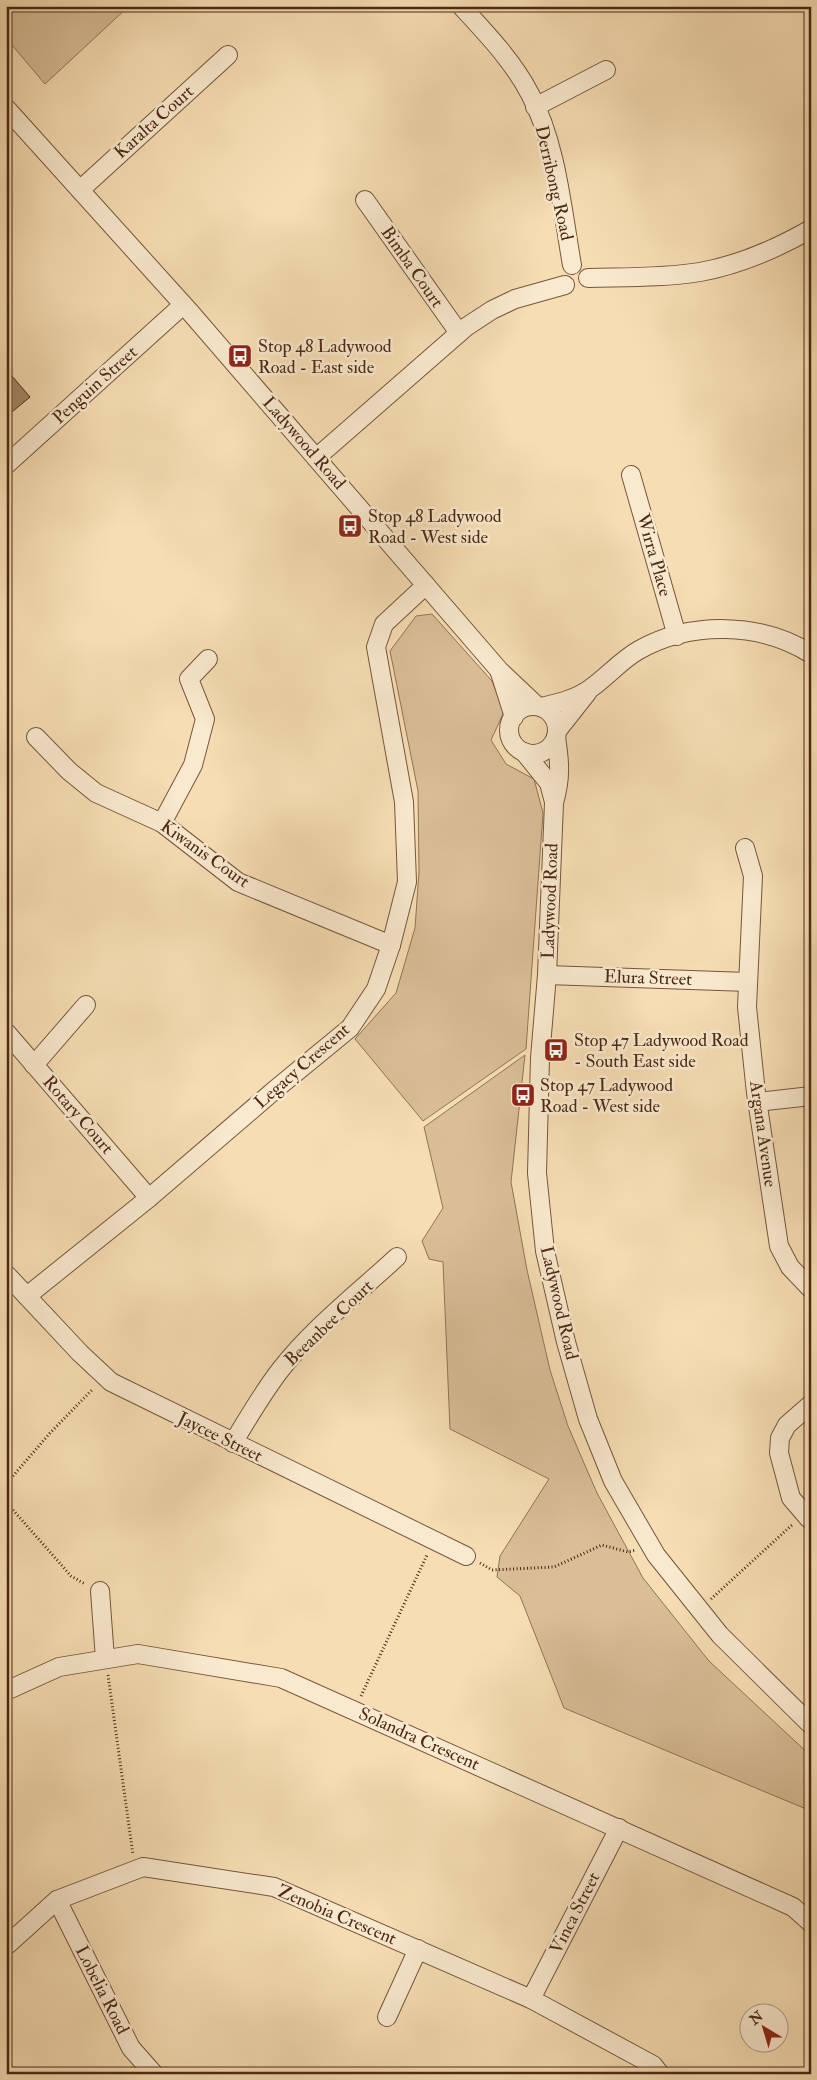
<svg xmlns="http://www.w3.org/2000/svg" width="817" height="2080" font-family="'IM FELL Double Pica',serif">
  <style>
    .green { fill: #d9be98; stroke: #927456 }
    .building { fill: #a48767; stroke: #4b2915 }
    .lines { fill: none; stroke-linecap: round; stroke-linejoin: round }
    .minor-casing { stroke: #76563c; stroke-width: 20 }
    .path { stroke: #4b2915; stroke-width: 3; stroke-dasharray: 1 2.5; stroke-linecap: butt }
    .minor { stroke: #f9e9ce; stroke-width: 18 }
    .labels { text-anchor: middle; dominant-baseline: central; stroke-width: 5; stroke-linejoin: round; paint-order: stroke }
    .street-label { font-size: 18px; fill: #4b2915; stroke: #f9e9ce }
    .poi-label { font-size: 18px; fill: #4b2915; stroke: #f9e9ce; text-anchor: start }
  </style>
  <rect width="100%" height="100%" fill="#f6ddb3"/>
  <filter id="stains"><feTurbulence type="fractalNoise" baseFrequency=".004" numOctaves="4"/><feColorMatrix values="0 0 0 0 .2 0 0 0 0 .09 0 0 0 0 .02 0 0 0 .5 -.17"/></filter>
  <radialGradient id="worn" r=".72"><stop offset=".6" stop-color="#630" stop-opacity="0"/><stop offset="1" stop-color="#630" stop-opacity=".3"/></radialGradient>
  <g class="green">
    <path d="M6,6H129L45,84L6,38Z"/>
    <path d="M432,614L492,681L504,712L491,740L506,764L534,779L543,813L526,1049L423,1121L355,1039L396,993L415,928L419,872L418,791L390,651L416,616Z"/>
    <path d="M525,1055L511,1182L527,1270L550,1370L568,1426L597,1493L643,1578L709,1661L811,1756V1811L564,1708L520,1596L497,1577L500,1556L549,1479L450,1429L443,1262L429,1259L422,1241L443,1208L424,1127Z"/>
  </g>
  <path class="building" d="M6,369L30,397L6,417Z"/>
  <g class="lines">
    <defs>
      <g id="minor">
        <path d="M461,6C486,33 513,61 530,94C557,145 562,209 572,265"/>
        <path d="M535,107L606,70"/>
        <path d="M6,108L190,312L499,670L537,706"/>
        <path d="M80,190L228,55"/>
        <path d="M365,200L459,333"/>
        <path d="M588,278C625,277 663,278 700,272C739,265 776,249 811,229"/>
        <path d="M316,458L466,327L492,310L515,299L565,285"/>
        <path d="M6,465L183,305"/>
        <path d="M631,475L677,636"/>
        <path d="M500,673L514,717"/>
        <circle cx="533" cy="730" r="24"/>
        <path d="M541,707C559,703 576,699 591,688C607,677 621,660 639,650C691,621 761,622 811,654"/>
        <path d="M557,731L587,693"/>
        <path d="M36,737L69,771L96,793L162,823L238,882L391,945"/>
        <path d="M556,737C560,763 561,778 554,803L547,975L540,1058L537,1173L545,1251L566,1342L588,1419L613,1481L656,1555L720,1635L811,1725"/>
        <path d="M524,752L549,783L554,802"/>
        <path d="M162,823L193,765L205,719L189,679L208,659"/>
        <path d="M745,848L753,876L747,1007L756,1093L779,1246L790,1267L811,1289"/>
        <path d="M547,975L748,982"/>
        <path d="M6,1032L149,1198"/>
        <path d="M34,1065L86,1005"/>
        <path d="M757,1102L811,1096"/>
        <path d="M6,1274L80,1353L111,1382L466,1556"/>
        <path d="M27,1296L149,1198L277,1088L350,1028L376,989L391,945L407,882L404,802L376,647L384,624L426,585"/>
        <path d="M233,1443C248,1418 263,1392 281,1369C314,1327 358,1293 397,1257"/>
        <path d="M809,1519L791,1498L779,1453L780,1438L787,1425L811,1404"/>
        <path d="M100,1591L105,1659"/>
        <path d="M6,1691L59,1667L138,1654L281,1678L793,1907L811,1923"/>
        <path d="M57,1900L131,2048L154,2074"/>
        <path d="M6,1946L57,1900L143,1867L274,1887L531,1999L653,2065L660,2074"/>
        <path d="M531,1999L619,1828"/>
        <path d="M387,2017L418,1949"/>
      </g>
    </defs>
    <use href="#minor" class="minor-casing"/>
    <g class="path">
      <path d="M6,1484L50,1433L93,1389"/>
      <path d="M6,1502L71,1576L85,1584"/>
      <path d="M480,1563L492,1570L554,1567L602,1545L628,1552L636,1550"/>
      <path d="M711,1599L793,1524"/>
      <path d="M108,1675L133,1855"/>
      <path d="M361,1696L427,1555"/>
    </g>
    <use href="#minor" class="minor"/>
  </g>
  <defs>
    <symbol id="bus-square" viewBox="-11 -11 22 22"><rect x="-9" y="-9" width="18" height="18" rx="4" fill="#8f2418" stroke="#f9e9ce"/><path d="M-5-6H5V4H4V6H2V4H-2V6H-4V4H-5ZM-3.5-4V0h7V-4ZM-3.5 1.2v1.5H-2V1.2ZM2 1.2v1.5H3.5V1.2Z" fill="#fff"/></symbol>
  </defs>
  <g fill-rule="evenodd">
    <use href="#bus-square" x="226" y="342" width="28" height="28"/>
    <use href="#bus-square" x="336" y="512" width="28" height="28"/>
    <use href="#bus-square" x="542" y="1036" width="28" height="28"/>
    <use href="#bus-square" x="509" y="1081" width="28" height="28"/>
  </g>
  <g class="labels">
    <g class="street-label">
      <text transform="translate(154 122) rotate(-42)">Karalta Court</text>
      <text transform="translate(554 183) rotate(77)">Derribong Road</text>
      <text transform="translate(412 267) rotate(55)">Bimba Court</text>
      <text transform="translate(95 385) rotate(-42)">Penguin Street</text>
      <text transform="translate(304 443) rotate(49)">Ladywood Road</text>
      <text transform="translate(654 555) rotate(74)">Wirra Place</text>
      <text transform="translate(205 854) rotate(35)">Kiwanis Court</text>
      <text transform="translate(550 901) rotate(-88)">Ladywood Road</text>
      <text transform="translate(648 978) rotate(2)">Elura Street</text>
      <text transform="translate(302 1066) rotate(-41)">Legacy Crescent</text>
      <text transform="translate(78 1115) rotate(49)">Rotary Court</text>
      <text transform="translate(763 1134) rotate(82)">Argana Avenue</text>
      <text transform="translate(559 1303) rotate(77)">Ladywood Road</text>
      <text transform="translate(329 1323) rotate(-44)">Beeanbee Court</text>
      <text transform="translate(220 1437) rotate(26)">Jaycee Street</text>
      <text transform="translate(419 1739) rotate(24)">Solandra Crescent</text>
      <text transform="translate(575 1913) rotate(-63)">Vinca Street</text>
      <text transform="translate(337 1915) rotate(23)">Zenobia Crescent</text>
      <text transform="translate(102 1990) rotate(63)">Lobelia Road</text>
    </g>
    <g class="poi-label">
      <text x="258" y="346">Stop 48 Ladywood<tspan x="258" dy="21">Road - East side</tspan></text>
      <text x="368" y="516">Stop 48 Ladywood<tspan x="368" dy="21">Road - West side</tspan></text>
      <text x="574" y="1040">Stop 47 Ladywood Road<tspan x="574" dy="21">- South East side</tspan></text>
      <text x="540" y="1085">Stop 47 Ladywood<tspan x="540" dy="21">Road - West side</tspan></text>
    </g>
  </g>
  <rect width="817" height="2080" fill="none" stroke="#f6ddb3" stroke-width="25"/>
  <rect x="8" y="8" width="802" height="2065" fill="none" stroke="#4b2915" stroke-width="2.5"/>
  <rect x="12" y="12" width="792" height="2055" fill="none" stroke="#4b2915"/>
  <g transform="translate(764 2028) rotate(322)"><circle r="24" fill="#f9e9ce" stroke="#b39c84"/>
  <path d="M0-4L9 19L0 12L-9 19Z" fill="#8f2418"/>
  <text y="-8" font-size="14" font-weight="bold" text-anchor="middle" fill="#4b2915">N</text>
  </g>
  <rect width="100%" height="100%" filter="url(#stains)"/>
  <rect width="100%" height="100%" fill="url(#worn)"/>
</svg>
